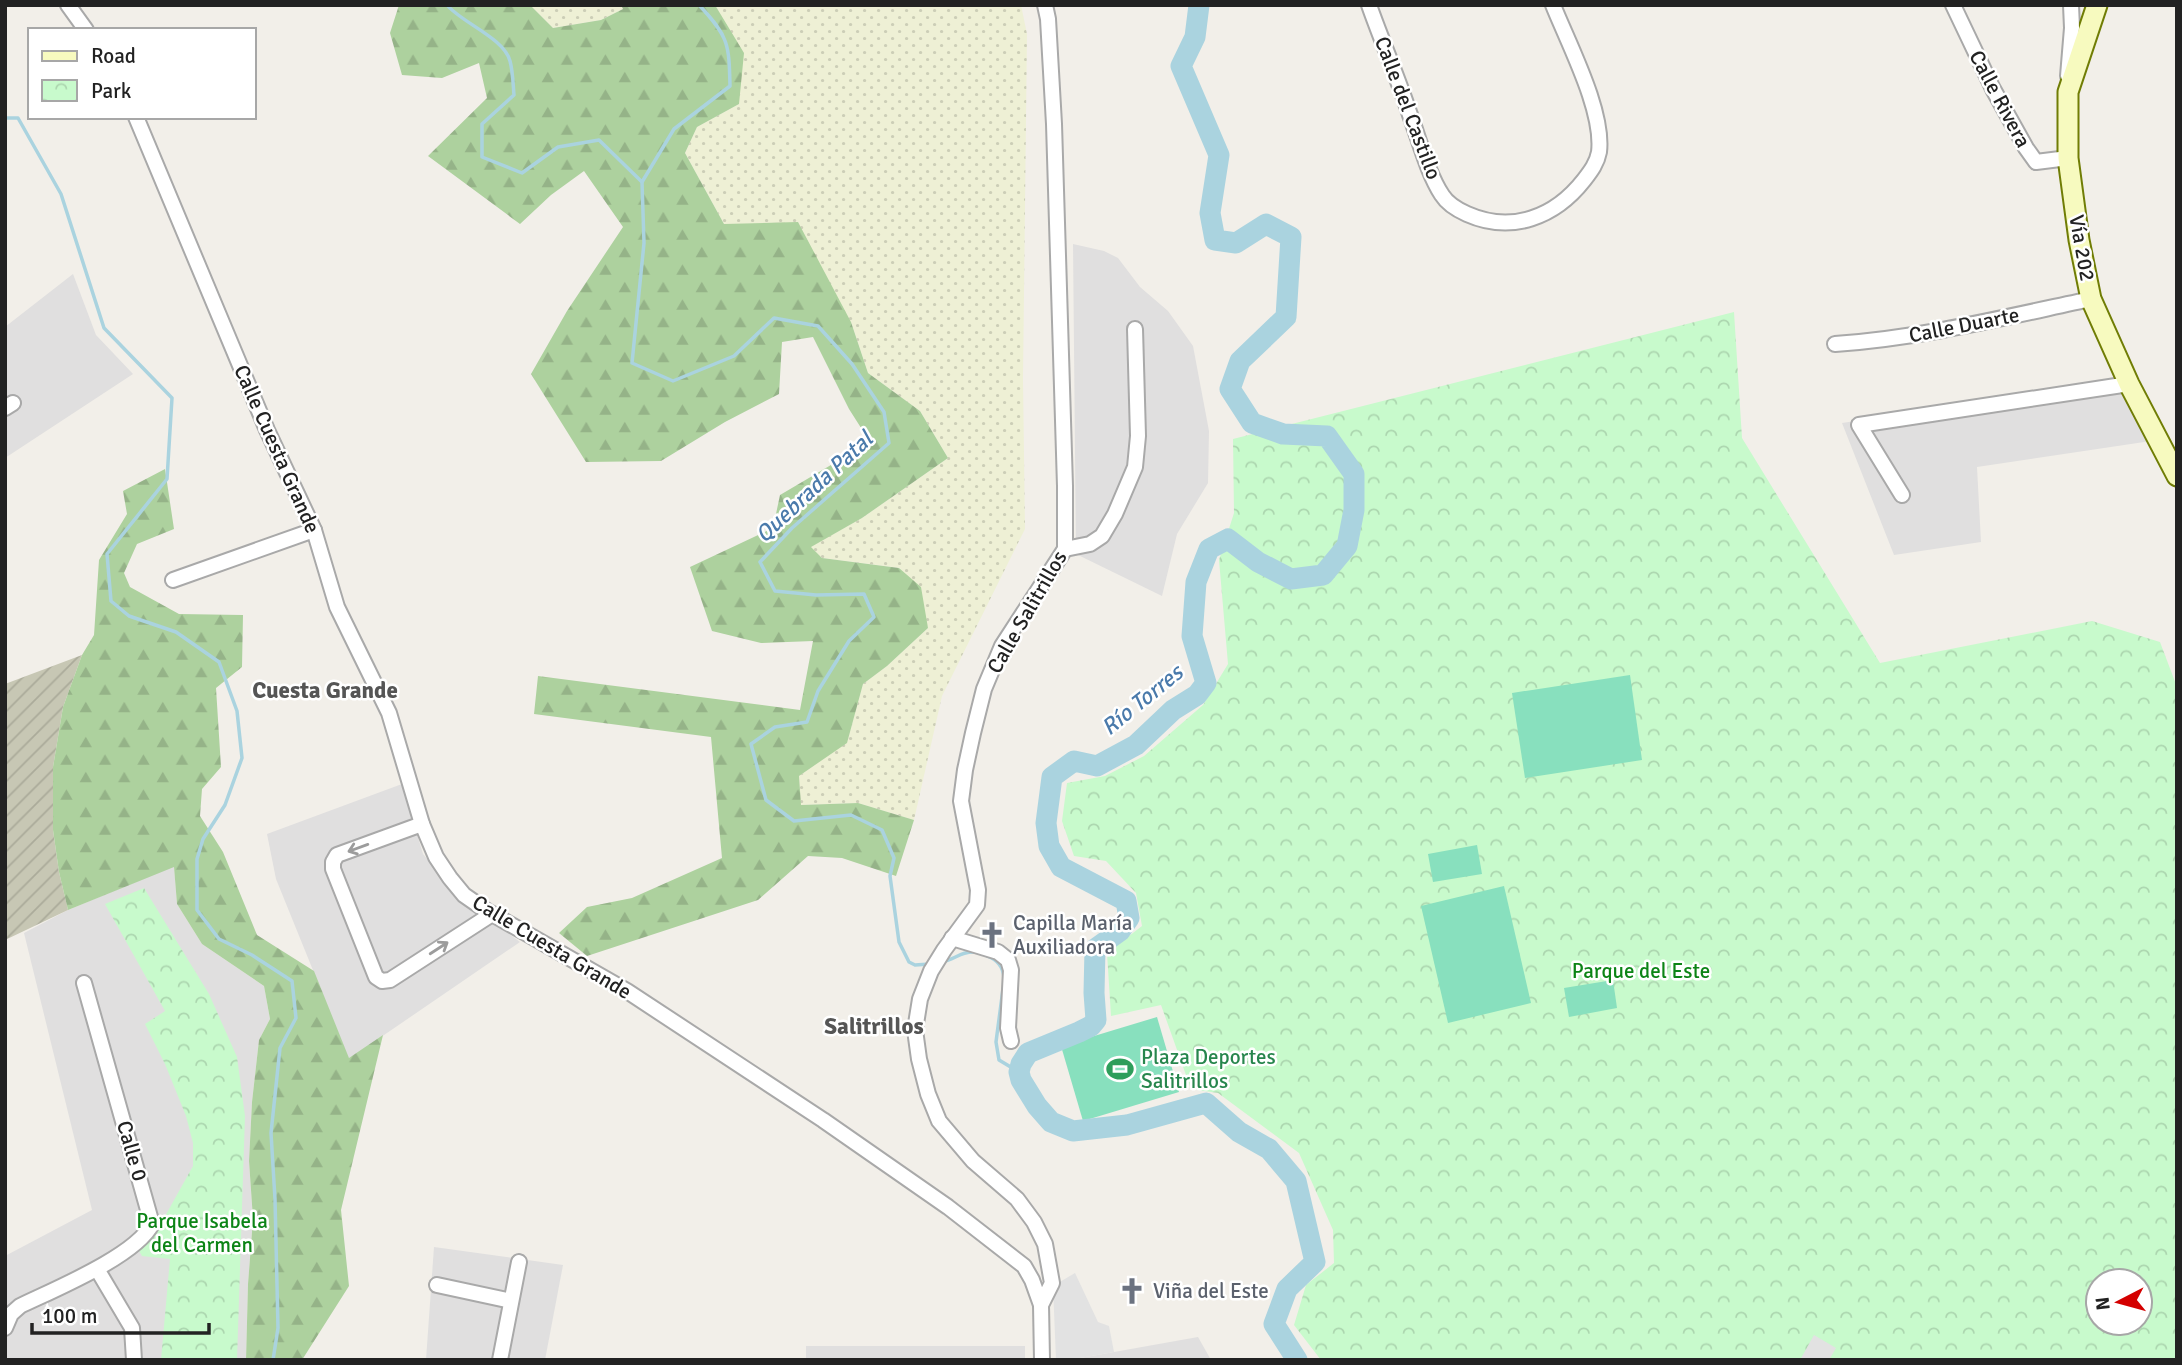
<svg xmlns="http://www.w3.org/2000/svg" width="2182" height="1365" font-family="Signika,sans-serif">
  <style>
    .residential { fill: #e0dfdf }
    .construction { fill: url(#construction-furrows) }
    .farmland { fill: url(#farmland-dots) }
    .forest { fill: url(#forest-firs) }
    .park { fill: url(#park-crowns); fill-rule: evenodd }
    .pitch { fill: #88e0be }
    .parking { fill: #e2e2e2 }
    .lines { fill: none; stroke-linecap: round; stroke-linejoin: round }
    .stream { stroke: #aad3df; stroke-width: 3.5 }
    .river { stroke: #aad3df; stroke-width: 21 }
    .minor-casing { stroke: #a9a9a9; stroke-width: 18 }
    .secondary-casing { stroke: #707d05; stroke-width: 23 }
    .minor { stroke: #fff; stroke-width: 14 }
    .secondary { stroke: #f7fabf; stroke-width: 19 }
    .oneway { stroke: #9c9c9c }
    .labels { text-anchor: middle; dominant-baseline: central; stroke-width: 5; stroke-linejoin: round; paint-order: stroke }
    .street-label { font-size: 21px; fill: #222; stroke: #fff }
    .worship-label { font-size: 21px; fill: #5b616d; stroke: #fff; text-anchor: start }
    .park-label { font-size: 21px; fill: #0c8416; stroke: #fff }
    .leisure-label { font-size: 21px; fill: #27864d; stroke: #fff; text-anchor: start }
    .water-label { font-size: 23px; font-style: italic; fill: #4a7aab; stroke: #fff }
    .neighbourhood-label { font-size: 23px; font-weight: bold; fill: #555; stroke: #fff }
  </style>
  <defs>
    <pattern id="construction-furrows" width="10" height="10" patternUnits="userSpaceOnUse" patternTransform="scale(1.75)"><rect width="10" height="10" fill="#c7c7b4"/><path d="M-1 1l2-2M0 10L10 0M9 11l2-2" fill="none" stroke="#abab9a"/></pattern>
    <pattern id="farmland-dots" width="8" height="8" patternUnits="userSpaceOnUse" patternTransform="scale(1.75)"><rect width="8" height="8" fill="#eef0d5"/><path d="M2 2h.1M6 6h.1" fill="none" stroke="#ccceb7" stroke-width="1.8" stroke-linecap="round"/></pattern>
    <pattern id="forest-firs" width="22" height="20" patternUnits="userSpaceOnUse" patternTransform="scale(1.75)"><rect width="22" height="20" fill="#add19e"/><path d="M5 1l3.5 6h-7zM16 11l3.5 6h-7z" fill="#95b388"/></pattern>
    <pattern id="park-crowns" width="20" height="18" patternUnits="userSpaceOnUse" patternTransform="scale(1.75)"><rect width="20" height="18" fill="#c8facc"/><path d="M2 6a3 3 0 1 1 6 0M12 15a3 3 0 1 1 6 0" fill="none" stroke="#acd6af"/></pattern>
  </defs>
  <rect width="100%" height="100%" fill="#f2efe9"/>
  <g class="residential">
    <path d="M1073,244L1104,251L1118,258L1140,287L1168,311L1193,346L1209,431L1208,483L1177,534L1162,596L1076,554Z"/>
    <path d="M73,274L96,335L133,374L5,458V327Z"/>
    <path d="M2120,381L2151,441L1977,467L1981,542L1894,555L1842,423Z"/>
    <path d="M402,784L423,854L458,896L520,942L349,1059L276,879L267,834Z"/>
    <path d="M174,866L177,904L202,944L264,986L270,1019L259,1040L252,1102L249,1161L253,1219L248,1284L246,1360H5V1256L92,1210L24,933L68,910Z"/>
    <path d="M434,1247L563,1265L545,1360H426Z"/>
    <path d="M1198,1337L1211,1360H1069L1114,1352Z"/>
    <rect x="806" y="1346" width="219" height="14"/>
  </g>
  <path class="construction" d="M82,655L63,707L53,767V830L59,872L68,910L5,940V684Z"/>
  <g class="farmland">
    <path d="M530,5H621L623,9L601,20L553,28Z"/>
    <path d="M715,5H1021L1027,34L1023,379L1025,529L942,696L914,820L858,803L800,805L799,776L847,742L863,684L887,666L928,628L900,568L822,558L810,547L862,518L948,458L920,411L868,373L851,322L724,224L685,153L697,127L739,104L725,23Z"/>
  </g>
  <g class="forest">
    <path d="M399,5H530L553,28L601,20L623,9L621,5H715L744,53L739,104L697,127L685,153L724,224L798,222L851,322L868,373L920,411L948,458L862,518L811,547L822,558L899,568L921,587L928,628L887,666L863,684L847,743L799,776L801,805L858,803L914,820L896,876L842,858L808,856L758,900L587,956L559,933L587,907L632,898L722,858L711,737L534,714L538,676L800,710L813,641L761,643L712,631L690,567L773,528L780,495L870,442L849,409L813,337L782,342L779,394L725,422L661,461L586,462L531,374L567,311L623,227L584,171L551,195L520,224L428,156L487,98L479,63L442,78L402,75L390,33Z"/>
    <path d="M165,469L174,529L137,544L124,573L130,587L179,614L243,615L242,667L216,688L221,767L202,789L200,816L223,852L257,935L314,971L349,1058L383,1035L341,1210L349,1286L302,1360H246L248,1284L253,1219L249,1161L252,1102L259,1040L270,1019L264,986L202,944L177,904L174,867L68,910L59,872L53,830V767L63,707L82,655L94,635L99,560L127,514L123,491Z"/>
  </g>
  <g class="park">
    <path d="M1734,312L1742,438L1880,663L2092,621L2160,642L2177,687V1360H1321L1294,1325L1306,1285L1334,1263L1333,1230L1299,1153L1218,1093L1191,1089L1161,1005L1111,1016L1107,953L1142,926L1136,893L1106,861L1074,856L1062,821L1067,783L1105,776L1144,756L1203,705L1228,664L1219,560L1234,513L1233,439ZM2098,1281H2140V1323H2098Z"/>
    <path d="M144,888L209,994L237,1057L245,1116L237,1360H161L170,1259L142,1256L138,1249L154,1236L193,1166V1143L186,1116L165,1064L145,1024L165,1011L105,904Z"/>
  </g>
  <g class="pitch">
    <path d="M1630,675L1642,760L1525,778L1512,693Z"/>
    <path d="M1477,845L1482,874L1433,882L1428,854Z"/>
    <path d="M1504,886L1531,1003L1448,1023L1421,906Z"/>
    <path d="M1613,980L1617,1008L1569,1017L1564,988Z"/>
    <path d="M1157,1017L1179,1092L1083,1121L1061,1046Z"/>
  </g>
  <g class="parking">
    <path d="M1075,1273L1098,1322L1109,1326L1114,1352L1069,1360H1056L1053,1286Z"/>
    <path d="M1814,1335L1836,1348L1829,1360H1800Z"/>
  </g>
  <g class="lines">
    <g class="stream">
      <path d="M447,5C462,23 504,38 510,61C513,72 513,84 514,95L482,124V157L522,173L558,147L599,140L642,182"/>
      <path d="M699,5C729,37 729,44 730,86L674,129L642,182L644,243L632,363L673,381L734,356L774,318L818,326L852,364L884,412L889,443L792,528L760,562L775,591L816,595L864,594L874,617L849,641L818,691L807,722L775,727L751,744L766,800L794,821L851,815L882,830L894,858L890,876L899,942L909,962L915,965L930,964"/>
      <path d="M5,118H18L61,194L104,328L172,398L167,479L107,554L111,601L129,616L176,632L219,662L237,711L242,758L225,805L203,839L197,859V910L219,939L252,955L292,981L296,1018L280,1048L271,1133L275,1199L278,1328L273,1360"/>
      <path d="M987,956C997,960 1003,966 1004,978"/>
      <path d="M941,962C955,960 960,951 976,952"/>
      <path d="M1003,989L996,1042L999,1060L1019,1072"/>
    </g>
    <path class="river" d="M1199,5L1195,37L1181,66L1219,155L1210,213L1215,240L1236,243L1266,224L1291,237L1286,317L1240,361L1230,389L1252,423L1283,434L1327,436L1354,474V510L1347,546L1323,575L1291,579L1258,562L1228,539L1209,549L1196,582L1192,636L1206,683L1197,695L1173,710L1136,745L1097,766L1074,761L1052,777L1046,823L1049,846L1061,867L1126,901L1129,918L1120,931L1095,949L1094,993L1096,1020L1091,1026L1079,1032L1028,1053L1021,1064L1019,1072L1021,1080L1037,1106L1051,1122L1073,1131L1127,1125L1206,1103L1239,1132L1269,1149L1296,1181L1315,1262L1287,1289L1274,1324L1297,1360"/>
    <defs>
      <g id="minor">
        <path d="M68,5L86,30"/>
        <path d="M1369,5C1382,42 1398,78 1410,115C1419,139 1428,174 1442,195C1447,203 1458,210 1467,214C1512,234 1555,217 1584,180C1591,171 1597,163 1599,152C1604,111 1569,45 1553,5"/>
        <path d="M1953,5L1993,89L2026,148L2036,162L2068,158"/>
        <path d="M2068,76L2072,28L2071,5"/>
        <path d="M136,117L267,430L314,530L337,607L389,713L422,824L436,857L450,878L464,895L487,911L627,991L823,1120L948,1207L1024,1266L1032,1280L1041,1305"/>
        <path d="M1835,344C1922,338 2006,317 2091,299"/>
        <path d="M5,408L13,403"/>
        <path d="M1902,495L1859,425L2129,384"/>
        <path d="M1065,549L1090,544L1102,536L1115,514L1135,467L1138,436L1135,329"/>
        <path d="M173,580L314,530"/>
        <path d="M422,824L337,855L333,862V869L376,977L382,981L390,980L492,914"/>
        <path d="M952,938L998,952L1008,960L1011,970L1008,1028L1011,1041"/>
        <path d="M97,1269L132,1328L134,1360"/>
        <path d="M437,1285L511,1301"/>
        <path d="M5,1328L11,1314L20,1306C53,1290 136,1256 152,1224L84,983"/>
        <path d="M500,1360L519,1262"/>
        <path d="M1042,1360L1041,1305L1052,1283L1045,1244L1034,1222L1017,1199L973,1161L939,1121L928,1094L919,1059L915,1030L920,999L931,971L944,950L977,905L978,890L961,801L965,770L973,733L984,689L1002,646L1065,549V486L1054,124L1048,19L1045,5"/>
      </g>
      <path id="secondary" d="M2097,5L2068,92V158L2079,240L2091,299L2129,384L2177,476"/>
    </defs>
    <use href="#minor" class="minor-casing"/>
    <use href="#secondary" class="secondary-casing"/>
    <use href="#minor" class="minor"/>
    <use href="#secondary" class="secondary"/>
  </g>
  <defs><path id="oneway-shaft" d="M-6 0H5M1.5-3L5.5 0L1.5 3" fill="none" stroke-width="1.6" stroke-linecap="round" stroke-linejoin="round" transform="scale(1.75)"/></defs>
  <g class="oneway">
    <use href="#oneway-shaft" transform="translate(358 848) rotate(160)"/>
    <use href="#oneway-shaft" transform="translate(439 948) rotate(-33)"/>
  </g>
  <defs>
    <symbol id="church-bare" viewBox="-9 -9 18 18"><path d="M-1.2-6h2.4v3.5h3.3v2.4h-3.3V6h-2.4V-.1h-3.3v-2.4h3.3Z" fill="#6b7280" stroke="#fff" stroke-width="2.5" paint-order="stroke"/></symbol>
    <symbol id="stadium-bare" viewBox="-9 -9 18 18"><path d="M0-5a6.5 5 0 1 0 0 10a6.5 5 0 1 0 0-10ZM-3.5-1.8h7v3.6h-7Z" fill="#2e9e5b" stroke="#fff" stroke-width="2.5" paint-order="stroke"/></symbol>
  </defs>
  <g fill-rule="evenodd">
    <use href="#church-bare" x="973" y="916" width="38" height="38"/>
    <use href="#stadium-bare" x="1101" y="1050" width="38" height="38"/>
    <use href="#church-bare" x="1113" y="1272" width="38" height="38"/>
  </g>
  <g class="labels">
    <g class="street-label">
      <text transform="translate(2000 99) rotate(62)">Calle Rivera</text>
      <text transform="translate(1408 108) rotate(69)">Calle del Castillo</text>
      <text transform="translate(2082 248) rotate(80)">Vía 202</text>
      <text transform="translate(1964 325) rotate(-11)">Calle Duarte</text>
      <text transform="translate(277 449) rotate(66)">Calle Cuesta Grande</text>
      <text transform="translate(1027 612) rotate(-60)">Calle Salitrillos</text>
      <text transform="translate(552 947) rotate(31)">Calle Cuesta Grande</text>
      <text transform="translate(132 1151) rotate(74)">Calle 0</text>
    </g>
    <g class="worship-label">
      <text x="1013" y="923">Capilla María<tspan x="1013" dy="24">Auxiliadora</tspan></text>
      <text x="1153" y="1291">Viña del Este</text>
    </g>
    <g class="park-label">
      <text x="1641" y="971">Parque del Este</text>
      <text x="202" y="1221">Parque Isabela<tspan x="202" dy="24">del Carmen</tspan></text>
    </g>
    <g class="leisure-label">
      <text x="1141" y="1057">Plaza Deportes<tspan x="1141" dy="24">Salitrillos</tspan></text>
    </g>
    <g class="water-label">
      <text transform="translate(814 487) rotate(-43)">Quebrada Patal</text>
      <text transform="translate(1142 700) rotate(-39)">Río Torres</text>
    </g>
    <g class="neighbourhood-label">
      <text x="325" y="690">Cuesta Grande</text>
      <text x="874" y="1026">Salitrillos</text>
    </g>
  </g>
  <rect width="2182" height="1365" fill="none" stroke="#222222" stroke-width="14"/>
  <rect x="28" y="28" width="228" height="91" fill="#ffffff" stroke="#a7a7a7" stroke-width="2"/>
  <rect x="42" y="51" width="35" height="10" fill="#f7fabf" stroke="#a7a7a7" stroke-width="2"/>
  <text x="91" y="63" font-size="21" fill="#222222">Road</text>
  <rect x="42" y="80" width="35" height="21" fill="url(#park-crowns)" stroke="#a7a7a7" stroke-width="2"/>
  <text x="91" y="98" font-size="21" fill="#222222">Park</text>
  <g transform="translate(2119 1302) rotate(264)"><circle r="33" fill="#ffffff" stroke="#a7a7a7" stroke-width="2"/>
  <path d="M0-5L12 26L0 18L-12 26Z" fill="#d40000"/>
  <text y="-10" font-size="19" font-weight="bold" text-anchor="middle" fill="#222222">N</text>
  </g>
  <path d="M32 1323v10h177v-10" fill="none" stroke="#222222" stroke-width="3.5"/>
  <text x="42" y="1323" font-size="21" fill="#222222" stroke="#ffffff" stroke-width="5" paint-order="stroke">100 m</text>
</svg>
